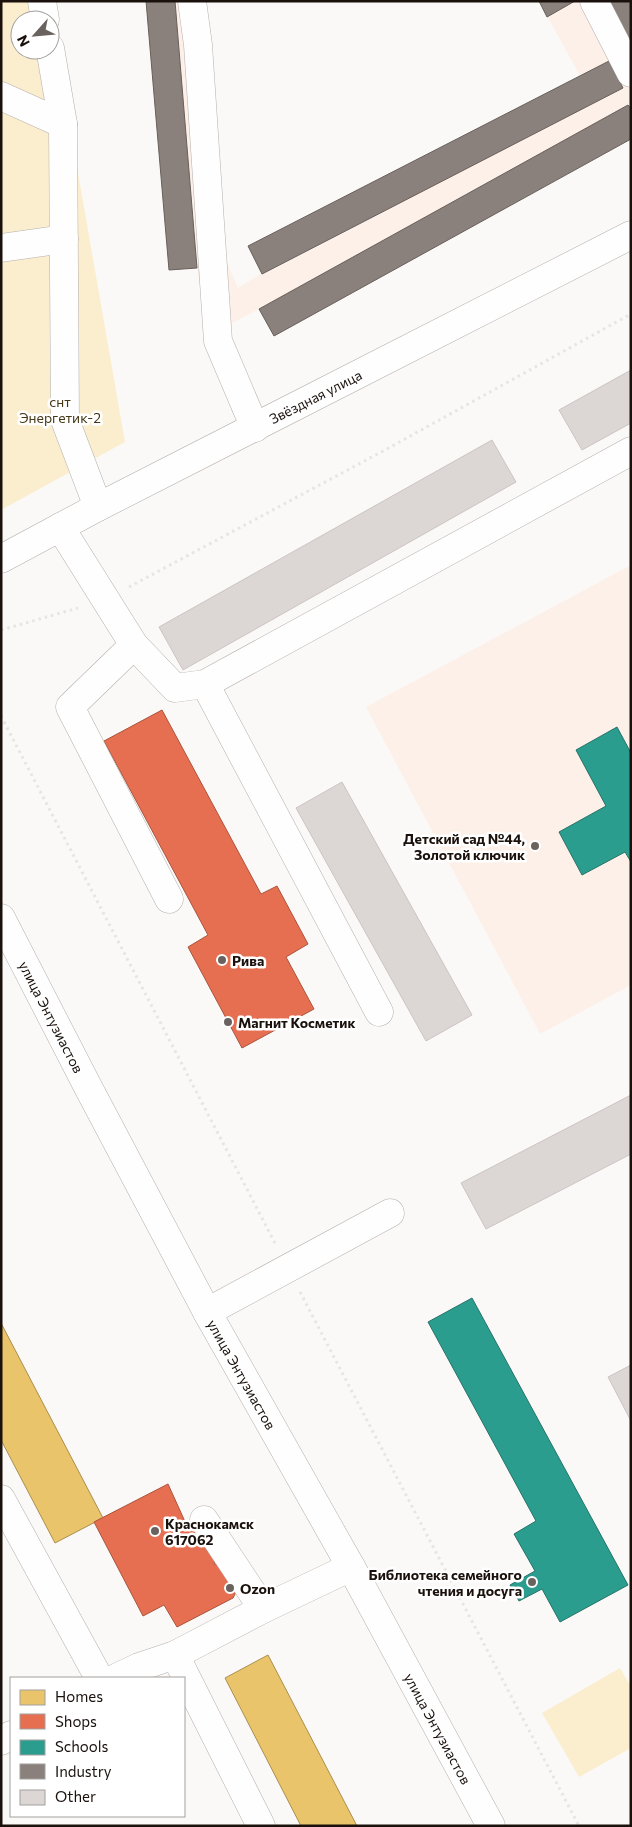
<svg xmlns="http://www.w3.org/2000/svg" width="632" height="1827" font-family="Commissioner,sans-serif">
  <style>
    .built { fill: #fcf0e9 }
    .green { fill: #fbeecf; fill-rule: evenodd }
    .homes { fill: #e9c46a; stroke: #ab8e4e }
    .shops { fill: #e76f51; stroke: #aa533d }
    .schools { fill: #2a9d8f; stroke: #257368 }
    .industry { fill: #8a817c; stroke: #685f5b }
    .building { fill: #dcd6d4; stroke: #cbc4c2 }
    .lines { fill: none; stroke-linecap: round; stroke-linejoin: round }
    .minor-casing { stroke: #b5afac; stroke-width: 29 }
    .path { stroke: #e6e5e3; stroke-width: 3; stroke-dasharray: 2.5 4; stroke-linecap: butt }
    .minor { stroke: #fefefe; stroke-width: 28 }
    .poi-dot { fill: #69625f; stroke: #fff; stroke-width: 2 }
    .labels { text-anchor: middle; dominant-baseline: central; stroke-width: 5; stroke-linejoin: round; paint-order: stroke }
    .street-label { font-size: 14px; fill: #1a110d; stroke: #fff }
    .park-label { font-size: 14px; fill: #443816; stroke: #fff }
    .poi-label { font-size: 14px; font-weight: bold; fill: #1a110d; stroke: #fff; text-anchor: start }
  </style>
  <rect width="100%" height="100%" fill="#fbf9f7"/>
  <g class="built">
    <path d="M146,1H204L221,248L238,288L580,76L539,1H631V139L274,336L259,309L208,336L197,268L169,270Z"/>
    <path d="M631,565V985L540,1034L366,707Z"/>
  </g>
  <g class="green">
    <path d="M1,1H48L125,442L1,510ZM20,20H50V50H20Z"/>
    <path d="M620,1668L631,1687V1748L579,1777L542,1713Z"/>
  </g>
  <g class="homes">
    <path d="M1,1323L103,1518L55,1543L1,1440Z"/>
    <path d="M268,1655L357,1826H301L225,1678Z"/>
  </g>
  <g class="shops">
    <path d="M162,710L261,894L277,886L308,944L286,957L314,1009L242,1048L188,947L208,935L104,741Z"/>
    <path d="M168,1484L187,1526L205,1532L211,1543L207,1551L218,1554L214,1564L224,1565L237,1590L233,1598L177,1627L164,1605L143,1616L94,1522Z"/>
  </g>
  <g class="schools">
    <path d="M617,727L631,753V862L625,852L582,875L559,832L606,806L576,750Z"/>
    <path d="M472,1298L628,1585L560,1622L542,1589L519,1601L510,1585L535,1571L514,1534L536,1521L428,1322Z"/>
  </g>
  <g class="industry">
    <path d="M146,1H175L197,268L169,270Z"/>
    <path d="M539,1H575L547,17Z"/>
    <path d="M605,1H631V48Z"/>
    <path d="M609,61L623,88L262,274L248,246Z"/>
    <path d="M628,105L631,109V139L274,336L259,309Z"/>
  </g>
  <g class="building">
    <path d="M631,370V423L582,450L559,410Z"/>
    <path d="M492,440L516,482L183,670L159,627Z"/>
    <path d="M342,782L472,1015L426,1041L296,808Z"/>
    <path d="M631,1095V1154L486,1229L461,1183Z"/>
    <path d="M631,1365V1421L608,1377Z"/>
  </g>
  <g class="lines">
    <defs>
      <g id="minor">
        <path d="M42,1L45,20"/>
        <path d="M192,1L198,45L218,341L255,428"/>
        <path d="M594,1L631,73"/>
        <path d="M50,48L63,124L65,420L98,507"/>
        <path d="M1,96L63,124"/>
        <path d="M1,248L64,239"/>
        <path d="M60,527L134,645L175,688L205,684L631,451"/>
        <path id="s1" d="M1,559L98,507L631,235"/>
        <path d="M134,645L70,707L169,899"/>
        <path d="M205,684L379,1012"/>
        <path id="s2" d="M1,918L88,1087L207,1312L351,1567L491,1826"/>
        <path d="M207,1312L390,1213"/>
        <path d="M1,1499L99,1678"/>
        <path d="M204,1520L263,1609"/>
        <path d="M175,1655L261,1826"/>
        <path d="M116,1678L139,1667L175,1655L263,1609L351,1567"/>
        <path d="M1,1741L11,1735"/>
      </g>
    </defs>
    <use href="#minor" class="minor-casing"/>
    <g class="path">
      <path d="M129,587L385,450L631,314"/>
      <path d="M1,630L78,608"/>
      <path d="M1,716L276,1245"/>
      <path d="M300,1292L579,1826"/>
    </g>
    <use href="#minor" class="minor"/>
  </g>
  <g class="poi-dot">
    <circle cx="535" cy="846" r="5"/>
    <circle cx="222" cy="960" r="5"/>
    <circle cx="228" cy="1022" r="5"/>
    <circle cx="155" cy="1531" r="5"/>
    <circle cx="532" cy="1582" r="5"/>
    <circle cx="230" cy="1588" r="5"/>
  </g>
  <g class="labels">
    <g class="street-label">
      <text stroke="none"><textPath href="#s1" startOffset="354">Звёздная улица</textPath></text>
      <text stroke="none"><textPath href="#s2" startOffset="111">улица Энтузиастов</textPath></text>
      <text stroke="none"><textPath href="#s2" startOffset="516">улица Энтузиастов</textPath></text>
      <text stroke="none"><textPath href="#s2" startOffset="921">улица Энтузиастов</textPath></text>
    </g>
    <g class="park-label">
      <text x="60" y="401">снт<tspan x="60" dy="16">Энергетик-2</tspan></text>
    </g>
    <g class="poi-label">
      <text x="525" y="838" text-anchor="end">Детский сад №44,<tspan x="525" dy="16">Золотой ключик</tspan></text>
      <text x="232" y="960">Рива</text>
      <text x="238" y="1022">Магнит Косметик</text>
      <text x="165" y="1523">Краснокамск<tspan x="165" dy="16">617062</tspan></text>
      <text x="522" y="1574" text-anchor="end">Библиотека семейного<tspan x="522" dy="16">чтения и досуга</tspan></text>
      <text x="240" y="1588">Ozon</text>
    </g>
  </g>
  <rect width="632" height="1827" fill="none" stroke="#1a110d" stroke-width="5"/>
  <rect x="10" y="1677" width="175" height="140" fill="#ffffff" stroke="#a3a09e"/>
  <rect x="20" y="1690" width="25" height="15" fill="#e9c46a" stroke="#a3a09e"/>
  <text x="55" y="1702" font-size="15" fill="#1a110d">Homes</text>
  <rect x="20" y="1714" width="25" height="15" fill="#e76f51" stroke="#a3a09e"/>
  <text x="55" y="1727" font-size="15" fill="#1a110d">Shops</text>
  <rect x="20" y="1740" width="25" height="15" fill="#2a9d8f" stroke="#a3a09e"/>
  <text x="55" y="1752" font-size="15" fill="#1a110d">Schools</text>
  <rect x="20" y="1764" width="25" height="15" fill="#8a817c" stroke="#a3a09e"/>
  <text x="55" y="1777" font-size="15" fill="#1a110d">Industry</text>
  <rect x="20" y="1790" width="25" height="15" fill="#dcd6d4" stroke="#a3a09e"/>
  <text x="55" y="1802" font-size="15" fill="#1a110d">Other</text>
  <g transform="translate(35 35) rotate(243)"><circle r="24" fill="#ffffff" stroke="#a3a09e"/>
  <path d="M0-4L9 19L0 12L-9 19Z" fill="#69625f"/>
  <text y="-8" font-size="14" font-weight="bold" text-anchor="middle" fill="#1a110d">N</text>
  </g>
</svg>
